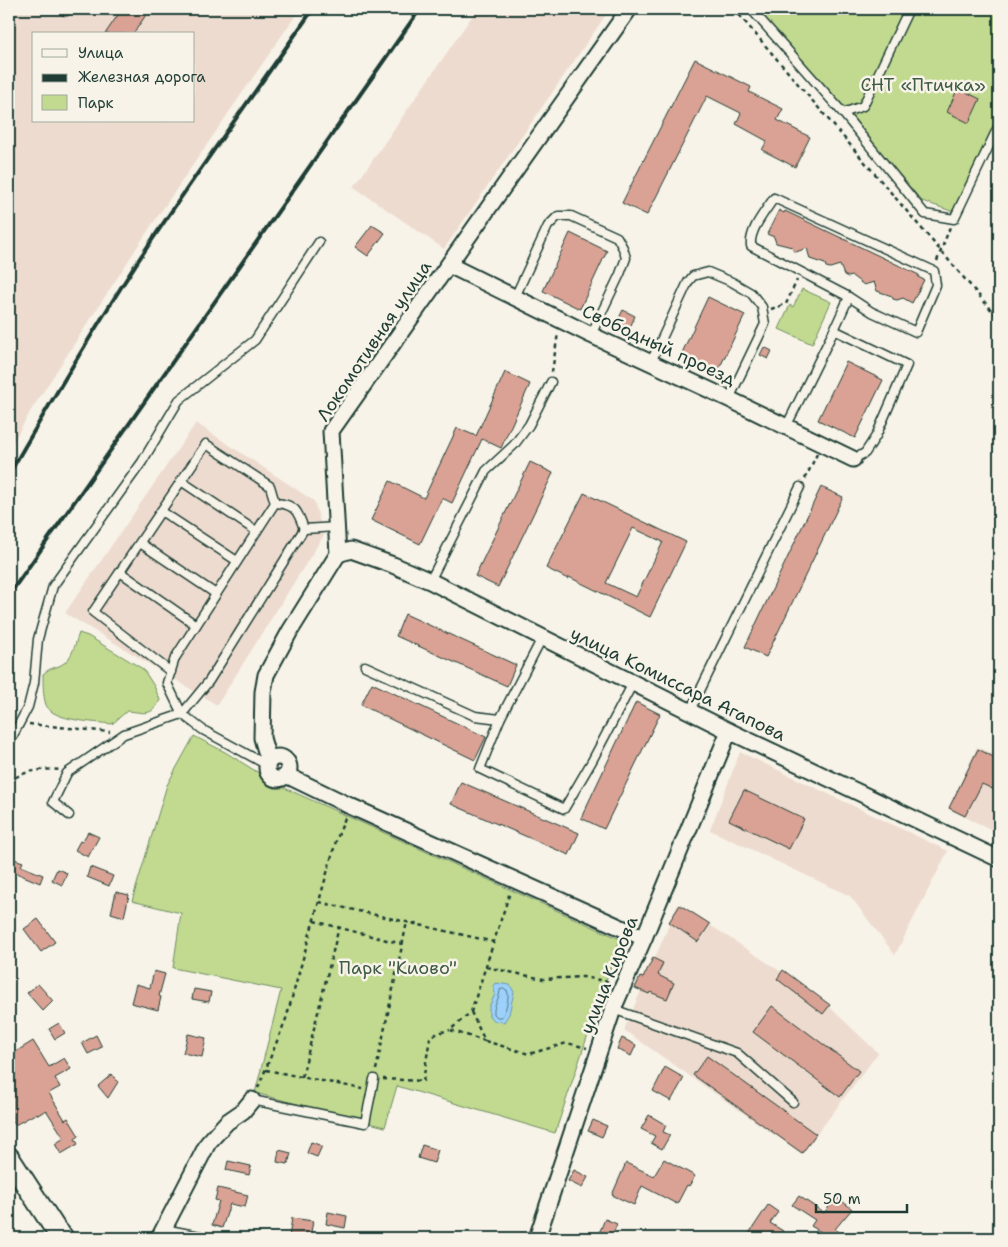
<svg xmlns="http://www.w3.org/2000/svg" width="1008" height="1247" font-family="'Shantell Sans',sans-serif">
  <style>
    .built { fill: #eedbcf; fill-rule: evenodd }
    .green { fill: #c1da90; stroke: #708c62 }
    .water { fill: #9dd1fb; stroke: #6b96ab }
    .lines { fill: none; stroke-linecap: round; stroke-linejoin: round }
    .shore { stroke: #517884; stroke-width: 1 }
    .building { fill: #daa294; stroke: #1f3d34; fill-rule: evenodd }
    .lane-casing { stroke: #1f3d34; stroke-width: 11 }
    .street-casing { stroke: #1f3d34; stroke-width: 19 }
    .secondary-casing { stroke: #1f3d34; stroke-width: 24 }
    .path { stroke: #1f3d34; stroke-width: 2.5; stroke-dasharray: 4 4; stroke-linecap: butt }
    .lane { stroke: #f7f3e8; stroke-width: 8 }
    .street { stroke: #f7f3e8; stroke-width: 15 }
    .secondary { stroke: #f7f3e8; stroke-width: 20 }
    .rail { stroke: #1f3d34; stroke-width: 4 }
    .labels { text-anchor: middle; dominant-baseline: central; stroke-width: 5; stroke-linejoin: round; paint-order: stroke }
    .park-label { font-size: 18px; fill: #3f5c46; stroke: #f7f3e8 }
    .street-label { font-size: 18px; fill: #1f3d34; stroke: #f7f3e8 }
  </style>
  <rect width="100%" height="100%" fill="#f7f3e8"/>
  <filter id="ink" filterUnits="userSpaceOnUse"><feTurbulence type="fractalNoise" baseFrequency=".02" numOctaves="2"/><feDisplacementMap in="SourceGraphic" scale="10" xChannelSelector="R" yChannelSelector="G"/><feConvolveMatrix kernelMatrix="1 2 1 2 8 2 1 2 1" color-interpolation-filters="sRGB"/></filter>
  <g filter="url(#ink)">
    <g class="built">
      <path d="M9,9H300L149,229L30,412L9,450ZM34,34H194V121H34Z"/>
      <path d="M477,9H610L444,249L354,187Z"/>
      <path d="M196,423L314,501L324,535L217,705L65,613Z"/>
      <path d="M977,747L999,757V833L948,809Z"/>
      <path d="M740,752L948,851L895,955L850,896L710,830Z"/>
      <path d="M678,904L818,996L878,1053L802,1154L624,1030Z"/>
    </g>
    <g class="green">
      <path d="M756,9H999V116L954,212L922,201Z"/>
      <path d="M802,289L831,302L812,344L779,329L790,305L793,307Z"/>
      <path d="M79,633L88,636L143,669L154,686L160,700C151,718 144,712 127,711L112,724C96,722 52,721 46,705C43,696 43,683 43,674C51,667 53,669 61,665C72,660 75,644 79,633Z"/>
      <path d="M194,736L225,752L278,785L620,939L555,1133L397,1086L385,1127L255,1093L281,990L173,968L181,913L132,901L167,785Z"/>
    </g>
    <path class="water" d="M495,983L510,985L514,992L509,1014L504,1022L495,1021L489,1016V1007L495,994L493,986Z"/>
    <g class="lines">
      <path class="shore" d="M503,989L507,990C510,997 506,1010 502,1017H497L494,1014C493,1004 500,999 500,990Z"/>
    </g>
    <g class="building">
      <path d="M122,9H150L133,34H105Z"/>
      <path d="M695,59L751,87L749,92L783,109L777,120L810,137L795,167L762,150L767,141L736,124L741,113L707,96L647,215L622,203Z"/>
      <path d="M958,88L980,99L969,123L947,112Z"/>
      <path d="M779,210L784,213L785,211L919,275L918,277L924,280L912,303L903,298L897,300L893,299L892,296L877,291L874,282L864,285L852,276L848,277L844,275L840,265L830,268L826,267L825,264L810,259L807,248L796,252L793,250L792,247L776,243L774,237L767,234Z"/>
      <path d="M372,225L385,233L368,256L355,247Z"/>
      <path d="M570,233L607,251L580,309L543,291Z"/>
      <path d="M708,297L745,315L717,373L681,355Z"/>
      <path d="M623,310L635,316L628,332L615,326Z"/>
      <path d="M764,347L772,351L768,359L760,355Z"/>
      <path d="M846,362L883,380L855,438L818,420Z"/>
      <path d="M505,372L530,384L501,448L482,439L452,503L442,498L420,544L371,520L390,481L424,498L457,428L476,436Z"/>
      <path d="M530,462L553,473L498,587L475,576Z"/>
      <path d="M821,487L843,497L766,657L745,647Z"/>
      <path d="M584,493L686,542L650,617L569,577L568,579L546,568ZM633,528L663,542L636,597L606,583Z"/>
      <path d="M405,614L516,665L507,686L396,636Z"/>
      <path d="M372,683L486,737L475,760L361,705Z"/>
      <path d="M636,702L660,714L604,829L581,818Z"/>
      <path d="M978,749L999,760V792L982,784L965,816L949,808Z"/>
      <path d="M461,782L579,833L569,855L451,804Z"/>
      <path d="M744,790L804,819L789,849L729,820Z"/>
      <path d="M88,832L99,837L88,857L75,850L80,841L82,842Z"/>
      <path d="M14,859L23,862L21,866L43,875L40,883L9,870Z"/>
      <path d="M90,867L113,876L109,886L87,877Z"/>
      <path d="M57,869L67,873L62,885L52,880Z"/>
      <path d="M116,892L129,895L124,917L111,913Z"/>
      <path d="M680,905L710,924L698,942L669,922Z"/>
      <path d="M38,919L55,942L41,952L24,929Z"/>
      <path d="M653,958L663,963L658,975L674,983L667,999L650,992L649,994L635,988L640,977L643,978Z"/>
      <path d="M783,970L830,1005L823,1014L777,979Z"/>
      <path d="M154,971L165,974L159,996L161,997L158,1010L131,1003L136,984L150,988Z"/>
      <path d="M38,984L53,1001L43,1011L27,993Z"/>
      <path d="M194,989L211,992L209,1002L192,999Z"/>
      <path d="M772,1006L859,1071L840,1097L753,1032Z"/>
      <path d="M59,1023L65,1033L55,1039L49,1029Z"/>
      <path d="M188,1034L206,1038L202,1057L183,1053Z"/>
      <path d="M96,1035L102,1047L88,1054L82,1043Z"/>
      <path d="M622,1038L636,1045L631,1056L617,1049Z"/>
      <path d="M33,1041L49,1067L64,1058L71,1069L55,1078L60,1087L49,1093L65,1120L68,1118L79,1136L75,1139L78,1144L61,1154L55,1144L64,1138L46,1110L38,1115L37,1113L15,1125L9,1113V1056Z"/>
      <path d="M707,1056L816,1134L802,1153L693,1075Z"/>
      <path d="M665,1067L684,1078L671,1101L653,1091Z"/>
      <path d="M112,1074L118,1082L108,1098L98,1086Z"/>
      <path d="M649,1115L666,1125L663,1132L670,1135L662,1149L651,1143L655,1136L641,1129Z"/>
      <path d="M593,1120L607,1126L602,1137L588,1131Z"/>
      <path d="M311,1142L322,1146L317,1157L307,1153Z"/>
      <path d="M422,1145L438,1150L434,1163L418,1158Z"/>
      <path d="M279,1150L291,1153L288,1164L277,1162Z"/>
      <path d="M664,1159L695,1176L689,1186L687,1185L677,1204L642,1186L634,1205L612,1195L626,1163L654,1176Z"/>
      <path d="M228,1161L251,1166L249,1175L226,1170Z"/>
      <path d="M574,1170L588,1177L582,1188L568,1181Z"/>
      <path d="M218,1188L248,1195L245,1207L230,1204L222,1228L212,1225L219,1201L215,1200Z"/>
      <path d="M799,1196L824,1213L837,1197L852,1209L835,1229L848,1238H831L811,1226L815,1220L792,1205Z"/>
      <path d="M768,1205L778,1212L770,1223L783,1231L778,1238H746Z"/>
      <path d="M328,1212L347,1216L345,1228L326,1224Z"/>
      <path d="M292,1218L313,1221L310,1238L289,1237Z"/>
      <path d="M605,1219L617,1224L611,1238H597Z"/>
    </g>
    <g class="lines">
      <defs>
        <g id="lane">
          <path d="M62,9L66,11"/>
          <path d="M751,9L843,113L863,106L909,9"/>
          <path d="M843,113L925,214L954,219L999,125"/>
          <path d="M515,297L548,226L558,216H571L617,237L623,248L626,258L620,274L591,335"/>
          <path d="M834,330L849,297L872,312L916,332L936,285L934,271L774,198C765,212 749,230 751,246L849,297"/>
          <path d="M651,362L688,282L693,276L708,272L732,282L751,293L762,307L765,324L729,399"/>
          <path d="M786,427L834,330L907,365L876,436L865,453L853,459"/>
          <path d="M181,481L256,531"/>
          <path d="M275,503C295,504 298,511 304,529"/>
          <path d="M161,511L237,561"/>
          <path d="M140,543L216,594"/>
          <path d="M120,572L196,625"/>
          <path d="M430,581L486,471L514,445L529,425L551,382"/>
          <path d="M365,666L475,716L500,719L542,638"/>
          <path d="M171,672L93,612L206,444L270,486L275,503"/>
          <path d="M690,711L800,487"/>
          <path d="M500,719L480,769L564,809L592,761L633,683"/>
          <path d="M9,743L28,707L34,683L38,639L53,586L142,462L179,400L255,340L319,242"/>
          <path d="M267,765L203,730L182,714L209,681L304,529L337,527"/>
          <path d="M69,815L53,802L67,773L124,734L182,714L167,683L175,658L275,503"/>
          <path d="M613,1009L737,1053L793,1102"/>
          <path d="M252,1100L365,1123L374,1079"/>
          <path d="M164,1229L210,1238"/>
        </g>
        <g id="street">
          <path d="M449,265L591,335L729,399L853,459"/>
          <path d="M338,554L351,550L393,565L430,581L729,731L999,859"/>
          <circle cx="278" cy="768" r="11"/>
          <path d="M270,760L267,755L262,738L263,692L266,675L290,631L338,554L331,431L629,9"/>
          <path d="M286,775L350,806L644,938"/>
          <path d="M159,1238L208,1143L227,1122L243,1111L252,1100"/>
          <path d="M537,1238L613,1009L644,938L729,731"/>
        </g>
        <path id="secondary" d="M9,1158L54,1227L63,1238"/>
      </defs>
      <use href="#lane" class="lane-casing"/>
      <use href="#street" class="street-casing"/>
      <use href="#secondary" class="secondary-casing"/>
      <g class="path">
        <path d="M734,9L999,319"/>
        <path d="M937,261L950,227"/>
        <path d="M771,309L786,304L797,280"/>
        <path d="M552,372L558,333"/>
        <path d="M805,479L817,454"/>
        <path d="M29,724L110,732"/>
        <path d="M9,782C21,771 44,768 60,770"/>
        <path d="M319,902L494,942"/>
        <path d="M314,921L402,944"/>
        <path d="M486,967L543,979L583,977L610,982"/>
        <path d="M471,1012L485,1041L450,1030L471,1012L510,892"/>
        <path d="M485,1041L529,1054L567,1043L587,1048"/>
        <path d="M266,1070L363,1089"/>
        <path d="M376,1070L407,922"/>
        <path d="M302,1077L339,927"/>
        <path d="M383,1079L423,1081L430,1038L438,1033L450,1030"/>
        <path d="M258,1088L286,1019L336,841L345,818"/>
      </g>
      <use href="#lane" class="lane"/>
      <use href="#street" class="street"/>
      <use href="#secondary" class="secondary"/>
      <g class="rail">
        <path d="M9,474C50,403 92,332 136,264C193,177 254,94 313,9"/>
        <path d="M9,595L420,9"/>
      </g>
    </g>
  </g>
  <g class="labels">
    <g class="park-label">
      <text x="923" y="85">СНТ «Птичка»</text>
      <text x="398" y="968">Парк "Киово"</text>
    </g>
    <g class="street-label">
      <text transform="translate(374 341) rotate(-56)">Локомотивная улица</text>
      <text transform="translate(659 345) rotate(25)">Свободный проезд</text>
      <text transform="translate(678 684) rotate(26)">улица Комиссара Агапова</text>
      <text transform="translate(609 975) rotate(-68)">улица Кирова</text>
    </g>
  </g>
  <rect width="1008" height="1247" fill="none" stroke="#f7f3e8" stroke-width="30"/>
  <rect x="15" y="15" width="978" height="1217" fill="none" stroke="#1f3d34" stroke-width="2" filter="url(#ink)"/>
  <rect x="32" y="32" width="162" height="90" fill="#f7f3e8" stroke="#a1aaa0"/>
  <rect x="42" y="49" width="25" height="8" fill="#f7f3e8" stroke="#a1aaa0"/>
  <text x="78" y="58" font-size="15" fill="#1f3d34">Улица</text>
  <rect x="42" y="74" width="25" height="8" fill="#1f3d34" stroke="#a1aaa0"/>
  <text x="78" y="82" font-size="15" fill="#1f3d34">Железная дорога</text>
  <rect x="42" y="95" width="25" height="15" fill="#c1da90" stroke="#a1aaa0"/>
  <text x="78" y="108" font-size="15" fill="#1f3d34">Парк</text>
  <path d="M816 1204v8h91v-8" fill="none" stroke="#1f3d34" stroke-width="2.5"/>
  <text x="823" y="1204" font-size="15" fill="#1f3d34" stroke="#f7f3e8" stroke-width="4" paint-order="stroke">50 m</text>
</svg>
